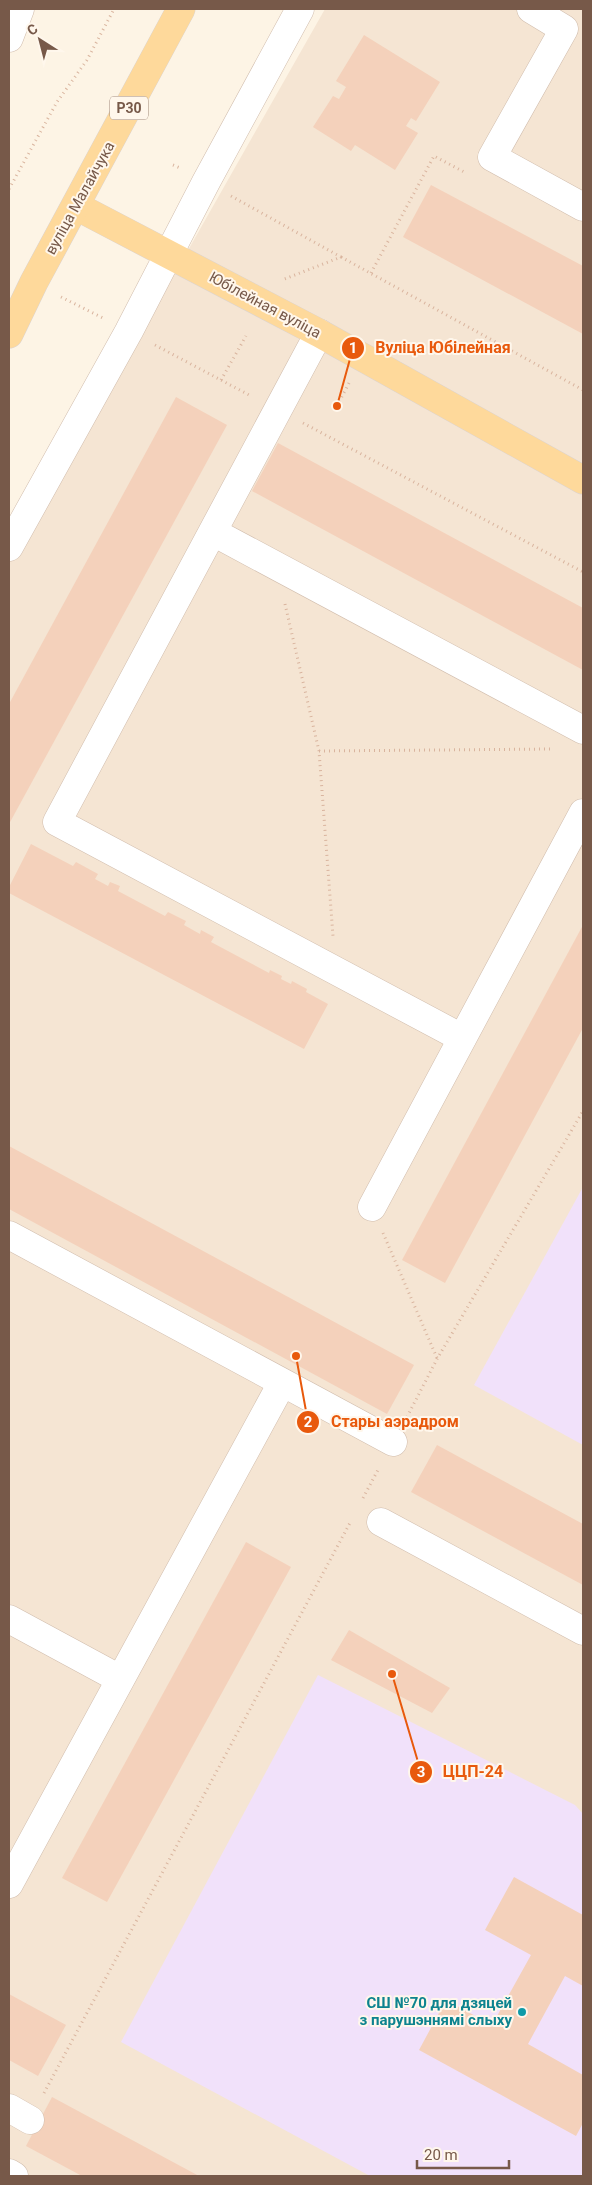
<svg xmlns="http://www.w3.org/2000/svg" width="592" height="2185" font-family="Roboto,sans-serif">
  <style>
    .residential { fill: #f5e5d3 }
    .education { fill: #f1e1fa }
    .building { fill: #f4d1bb }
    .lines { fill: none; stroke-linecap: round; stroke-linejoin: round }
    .minor-casing { stroke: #d1bdad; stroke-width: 29 }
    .major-casing { stroke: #dcd4d0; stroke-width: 29 }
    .path { stroke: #d9b49e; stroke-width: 3; stroke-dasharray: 1 4; stroke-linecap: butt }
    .minor { stroke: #fff; stroke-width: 28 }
    .major { stroke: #fed99b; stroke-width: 28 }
    .culture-dot { fill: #0f9aa8; stroke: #fff7ec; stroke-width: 2 }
    .labels { text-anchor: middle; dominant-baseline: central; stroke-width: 4; stroke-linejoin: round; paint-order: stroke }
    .shield { fill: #fff7ec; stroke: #a0887a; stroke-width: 1 }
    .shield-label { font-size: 14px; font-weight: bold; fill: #775949 }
    .street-label { font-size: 15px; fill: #775949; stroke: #fff7ec }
    .culture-label { font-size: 15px; font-weight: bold; fill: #0d838f; stroke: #fff7ec; text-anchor: end }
    .leader { fill: none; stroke: #e8590c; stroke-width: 2 }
    .callout-dot { fill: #e8590c; stroke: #fff7ec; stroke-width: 2 }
    .mark-label { font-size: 15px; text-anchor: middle; font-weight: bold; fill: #fff }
    .callout-label { font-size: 16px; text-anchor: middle; font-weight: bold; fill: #e8590c; stroke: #fff7ec; stroke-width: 4; stroke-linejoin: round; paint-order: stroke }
  </style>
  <rect width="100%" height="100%" fill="#fdf4e5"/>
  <path class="residential" d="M325,9H583V2176H9V536L166,289Z"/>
  <g class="education">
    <path d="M583,1187V1445L474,1385Z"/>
    <path d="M318,1675L575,1805L583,1814V2176H370L121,2042Z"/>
  </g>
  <g class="building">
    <path d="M364,35L440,82L416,121L411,118L406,126L418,133L395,170L355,145L351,151L313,127L333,96L339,99L346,87L336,81Z"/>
    <path d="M431,185L583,266V334L403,237Z"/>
    <path d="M176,397L227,425L9,824V704Z"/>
    <path d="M278,443L583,608V670L252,491Z"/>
    <path d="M31,844L73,866L76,862L98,874L95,879L108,886L110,882L120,886L118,891L165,916L168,912L186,921L184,925L200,934L201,930L214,937L211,942L269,973L270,970L282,976L281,979L291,984L292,981L307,989L306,992L328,1004L304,1049L9,893V887Z"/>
    <path d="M583,925V1028L445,1283L402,1260Z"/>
    <path d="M9,1146L414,1365L387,1414L9,1209Z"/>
    <path d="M437,1445L583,1524V1585L411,1492Z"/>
    <path d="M246,1542L291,1567L107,1902L62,1878Z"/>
    <path d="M349,1630L450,1688L432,1713L331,1660Z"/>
    <path d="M514,1877L583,1915V1986L565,1976L528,2044L583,2075V2123L576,2136L419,2050L446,2000L492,2025L531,1955L485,1930Z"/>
    <path d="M9,1994L66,2025L38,2076L9,2060Z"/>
    <path d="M52,2097L199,2176H82L26,2146Z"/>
  </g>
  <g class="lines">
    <defs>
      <g id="minor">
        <path d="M531,9L564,29L492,157L583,207"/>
        <path d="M9,38L20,9"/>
        <path d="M319,333L57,822L462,1038"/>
        <path d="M213,532L583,730"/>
        <path d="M9,547L129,331L206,182L300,9"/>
        <path d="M372,1207L583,813"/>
        <path d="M9,1235L393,1442"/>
        <path d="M381,1522L583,1631"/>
        <path d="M9,1619L120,1679"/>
        <path d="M9,1884L282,1383"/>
        <path d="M9,2108L30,2120"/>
        <path d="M9,2173L14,2176"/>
      </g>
      <g id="major">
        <path d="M76,206L319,333L583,480"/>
        <path d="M9,334L34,282L181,9"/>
      </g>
    </defs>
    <use href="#minor" class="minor-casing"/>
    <use href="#major" class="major-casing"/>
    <g class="path">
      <path d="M173,165L180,168"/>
      <path d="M9,189L57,102L87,60L114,9"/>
      <path d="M231,196L341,257L282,280"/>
      <path d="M341,257L583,390"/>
      <path d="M371,273L434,156L466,173"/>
      <path d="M61,297L103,318"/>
      <path d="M155,345L251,396"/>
      <path d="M221,380L246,336"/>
      <path d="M337,406L349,383"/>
      <path d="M303,423L583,572"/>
      <path d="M285,604L319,751L333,936"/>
      <path d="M319,751L553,749"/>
      <path d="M383,1233L437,1358"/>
      <path d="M407,1417L437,1359L583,1111"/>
      <path d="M363,1498L379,1468"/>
      <path d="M44,2093L351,1521"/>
    </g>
    <use href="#minor" class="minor"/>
    <use href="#major" class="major"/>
  </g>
  <circle class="culture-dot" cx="522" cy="2012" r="5"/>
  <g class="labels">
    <rect class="shield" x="110" y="96.5" width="38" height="23" rx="4"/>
    <g class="shield-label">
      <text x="129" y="108">Р30</text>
    </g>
    <g class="street-label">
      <text transform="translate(80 198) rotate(-61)">вуліца Малайчука</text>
      <text transform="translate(265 305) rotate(28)">Юбілейная вуліца</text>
    </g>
    <g class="culture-label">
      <text x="512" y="2003">СШ №70 для дзяцей<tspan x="512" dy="17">з парушэннямі слыху</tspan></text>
    </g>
  </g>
  <path class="leader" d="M337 406L353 348M296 1356L308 1422M392 1674L421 1772"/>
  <g class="callout-dot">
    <circle cx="337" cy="406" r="5"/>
    <circle cx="296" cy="1356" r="5"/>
    <circle cx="392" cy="1674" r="5"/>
    <circle cx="353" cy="348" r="12"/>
    <circle cx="308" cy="1422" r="12"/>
    <circle cx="421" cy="1772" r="12"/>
  </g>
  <g class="mark-label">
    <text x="353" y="353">1</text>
    <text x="308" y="1427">2</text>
    <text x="421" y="1777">3</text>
  </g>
  <g class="callout-label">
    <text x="443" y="353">Вуліца Юбілейная</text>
    <text x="395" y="1427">Стары аэрадром</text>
    <text x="473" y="1777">ЦЦП-24</text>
  </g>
  <rect width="592" height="2185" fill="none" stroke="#775949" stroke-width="20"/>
  <g transform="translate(40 40) rotate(324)" stroke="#fff7ec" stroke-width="4" paint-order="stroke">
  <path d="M0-4L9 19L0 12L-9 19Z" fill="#775949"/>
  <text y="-8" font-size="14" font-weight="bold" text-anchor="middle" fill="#775949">С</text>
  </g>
  <path d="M417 2160v8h92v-8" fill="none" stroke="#775949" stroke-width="2.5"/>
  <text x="424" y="2160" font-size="15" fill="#775949" stroke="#fff7ec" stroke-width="4" paint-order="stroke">20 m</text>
</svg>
